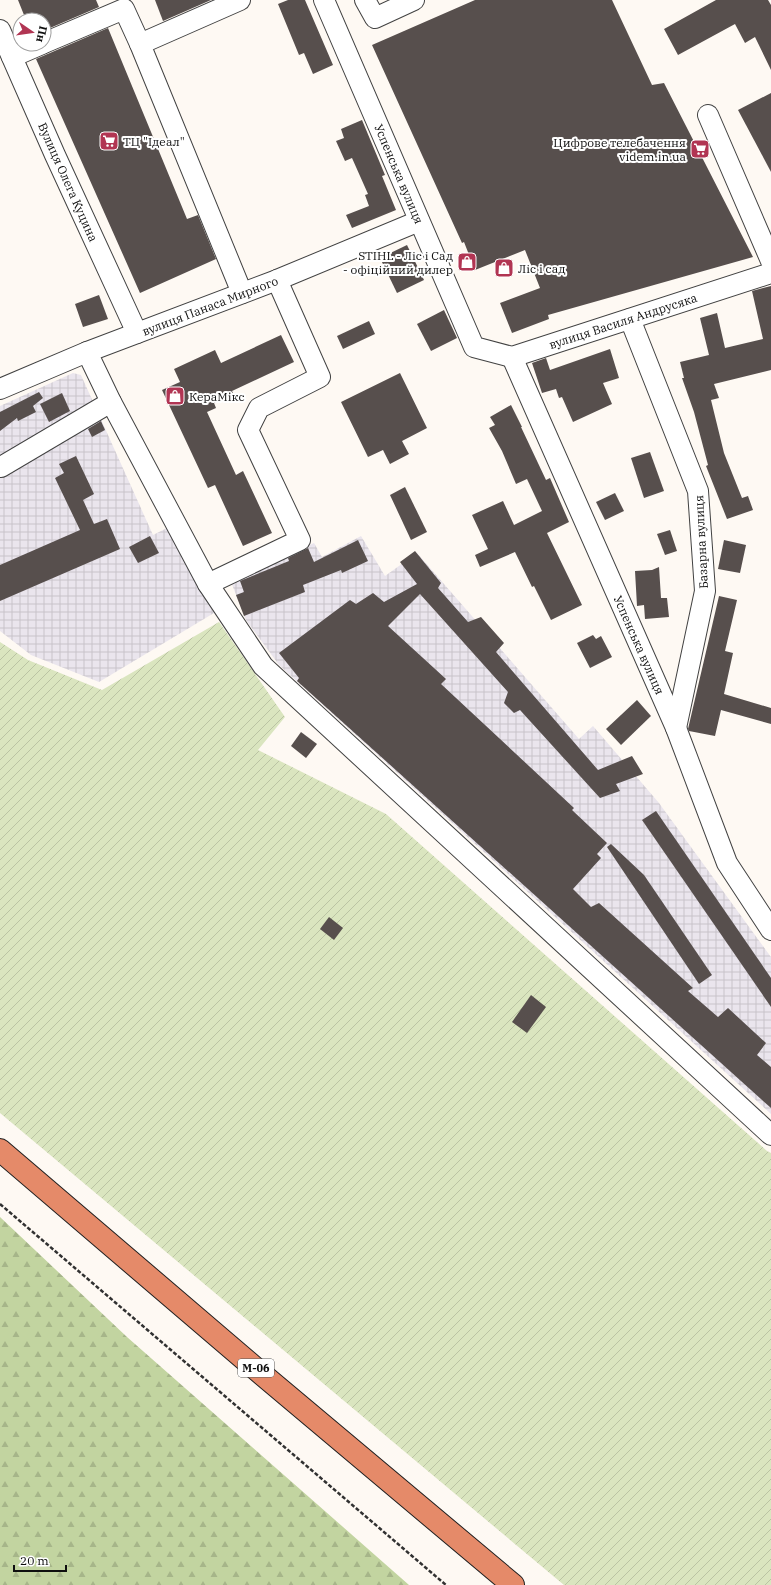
<svg xmlns="http://www.w3.org/2000/svg" width="771" height="1585" font-family="'IBM Plex Serif',serif">
  <style>
    .industrial { fill: url(#industrial-grid) }
    .forest { fill: url(#forest-firs) }
    .garden { fill: url(#garden-furrows) }
    .building { fill: #574f4d }
    .lines { fill: none; stroke-linecap: round; stroke-linejoin: round }
    .minor-casing { stroke: #424242; stroke-width: 22 }
    .highway-casing { stroke: #202020; stroke-width: 24 }
    .path { stroke: #313131; stroke-width: 2.5; stroke-dasharray: 4 2; stroke-linecap: butt }
    .minor { stroke: #fff; stroke-width: 20 }
    .highway { stroke: #e58a69; stroke-width: 22 }
    .labels { text-anchor: middle; dominant-baseline: central; stroke-width: 4; stroke-linejoin: round; paint-order: stroke }
    .shield { fill: #fff; stroke: #575757; stroke-width: 1 }
    .shield-label { font-size: 11px; font-weight: bold; fill: #0f0f0f }
    .poi-label { font-size: 12px; fill: #0f0f0f; stroke: #fff; text-anchor: start }
    .street-label { font-size: 12px; fill: #0f0f0f; stroke: #fff }
  </style>
  <defs>
    <pattern id="industrial-grid" width="8" height="8" patternUnits="userSpaceOnUse"><rect width="8" height="8" fill="#eae5ed"/><path d="M0 4h8M4 0v8" fill="none" stroke="#c8c3ca"/></pattern>
    <pattern id="forest-firs" width="22" height="20" patternUnits="userSpaceOnUse"><rect width="22" height="20" fill="#c2d4a0"/><path d="M5 1l3.5 6h-7zM16 11l3.5 6h-7z" fill="#a6b589"/></pattern>
    <pattern id="garden-furrows" width="10" height="10" patternUnits="userSpaceOnUse"><rect width="10" height="10" fill="#dae5bf"/><path d="M-1 1l2-2M0 10L10 0M9 11l2-2" fill="none" stroke="#bac3a3"/></pattern>
  </defs>
  <rect width="100%" height="100%" fill="#fef9f3"/>
  <g class="industrial">
    <path d="M73,373L81,375L153,535L171,526L214,613L99,682L31,655L0,631V406Z"/>
    <path d="M361,536L385,576L417,553L579,739L593,726L659,803L771,957V1114L279,665L246,620L231,582L314,543L322,557Z"/>
  </g>
  <path class="forest" d="M0,1217L127,1337L409,1585H0Z"/>
  <path class="garden" d="M219,622L285,717L258,750L386,814L767,1151L771,1153V1585H564L0,1113V642L28,660L102,690Z"/>
  <g class="building">
    <path d="M18,0H96L99,7L50,28L48,22L44,24V20H26Z"/>
    <path d="M155,0H211L163,21Z"/>
    <path d="M288,0H305L333,65L313,74L304,53L299,55L278,4Z"/>
    <path d="M475,0H612L652,85L664,83L753,257L548,315L549,319L512,333L500,303L540,288L525,250L475,270L464,242L462,243L372,45Z"/>
    <path d="M716,0H768L771,5V70L755,37L745,43L735,24L678,55L664,29Z"/>
    <path d="M108,28L187,219L198,215L216,259L140,293L36,59Z"/>
    <path d="M771,93V172L738,110Z"/>
    <path d="M362,120L385,175L382,176L396,210L352,228L346,215L369,206L365,195L368,194L352,158L345,161L336,141L344,138L341,129Z"/>
    <path d="M407,245L424,280L397,293L380,258Z"/>
    <path d="M771,286V370L714,384L719,398L711,400L724,453L742,498L748,496L753,510L727,519L706,466L708,465L694,412L682,378H684L680,362L709,355L700,318L717,313L725,348L763,339L752,291Z"/>
    <path d="M99,295L108,319L83,327L75,304Z"/>
    <path d="M444,310L457,338L431,351L417,324Z"/>
    <path d="M369,321L375,334L343,349L337,336Z"/>
    <path d="M281,335L294,362L232,391L234,395L214,403L216,408L207,412L236,475L243,471L272,533L243,546L215,485L208,488L162,390L180,382L174,369L215,350L221,363Z"/>
    <path d="M610,349L619,378L603,383L612,404L573,422L562,397L559,398L556,389L542,393L532,363L546,358L550,370Z"/>
    <path d="M400,373L427,428L402,441L409,454L390,464L383,450L368,457L341,402Z"/>
    <path d="M39,392L43,398L33,406L36,412L18,421L17,418L0,431V412Z"/>
    <path d="M62,393L70,411L49,422L40,404Z"/>
    <path d="M511,405L522,427H521L546,480L550,478L569,522L547,533L582,605L551,620L534,586L532,587L515,552L480,567L475,555L488,549L472,515L503,501L514,525L542,511L527,479L516,484L502,451L489,428L495,425L490,417Z"/>
    <path d="M101,421L105,430L92,437L88,429Z"/>
    <path d="M650,452L664,491L644,498L631,458Z"/>
    <path d="M76,456L94,494L83,500L94,524L107,519L120,549L0,601V565L80,530L55,478L64,473L59,464Z"/>
    <path d="M405,487L427,532L411,540L390,495Z"/>
    <path d="M615,493L624,511L605,520L596,502Z"/>
    <path d="M670,530L677,551L665,555L657,534Z"/>
    <path d="M150,536L159,553L138,563L129,547Z"/>
    <path d="M358,540L368,561L342,573L341,570L303,585L305,592L244,616L236,595L244,592L240,581L289,561L288,558L308,548L314,562Z"/>
    <path d="M724,540L746,545L740,573L718,569Z"/>
    <path d="M415,551L441,583L438,588L468,622L481,617L504,643L496,652L598,770L632,756L643,774L616,784L620,791L600,798L520,710L514,713L504,703L508,692L420,594L388,626L446,679L441,684L574,808L572,810L607,843L597,854L601,858L573,889L591,907L599,903L693,988L688,991L718,1017L728,1008L766,1043L757,1055L771,1067V1108L297,681L299,678L279,653L350,600L356,604L373,593L384,602L417,584L400,562Z"/>
    <path d="M659,567L661,598H667L669,617L645,619L644,605L637,606L635,571L652,570Z"/>
    <path d="M719,596L737,600L725,651L733,653L724,694L771,708V724L721,710L715,736L689,731L688,729Z"/>
    <path d="M593,635L596,639L601,636L612,657L590,668L577,643Z"/>
    <path d="M637,700L651,716L621,745L606,729Z"/>
    <path d="M301,732L317,744L306,758L291,746Z"/>
    <path d="M656,811L771,978V1007L642,820Z"/>
    <path d="M611,844L644,875L712,975L699,984L607,847Z"/>
    <path d="M329,917L343,928L334,940L320,929Z"/>
    <path d="M531,995L546,1007L527,1033L512,1022Z"/>
  </g>
  <g class="lines">
    <defs>
      <g id="minor">
        <path d="M240,0L140,44L242,293"/>
        <path d="M324,0L474,347L512,357L771,273"/>
        <path d="M365,0L375,18L414,0"/>
        <path d="M0,30L55,155L137,333"/>
        <path d="M44,43L124,9L140,44"/>
        <path d="M12,57L42,44"/>
        <path d="M708,115L771,261"/>
        <path d="M630,319L698,491L705,591L676,728"/>
        <path d="M87,352L111,402L208,584L263,666L771,1135"/>
        <path d="M512,357L676,728L727,863L771,930"/>
        <path d="M0,389L87,352L277,280L419,221"/>
        <path d="M1,467L111,402"/>
        <path d="M208,584L300,540L248,430L259,408L320,377L277,280"/>
      </g>
      <path id="highway" d="M0,1150L263,1375L513,1585"/>
    </defs>
    <use href="#minor" class="minor-casing"/>
    <use href="#highway" class="highway-casing"/>
    <path class="path" d="M0,1204L446,1585"/>
    <use href="#minor" class="minor"/>
    <use href="#highway" class="highway"/>
  </g>
  <defs>
    <symbol id="supermarket-square" viewBox="-11 -11 22 22"><rect x="-9" y="-9" width="18" height="18" rx="4" fill="#b13553" stroke="#fff"/><path d="M-6-5.5h2.5l.6 2H6L4.5 2H-2.5L-4.4-4H-6ZM-1.5 3.2a1.3 1.3 0 1 0 .1 0ZM3 3.2a1.3 1.3 0 1 0 .1 0Z" fill="#fff"/></symbol>
    <symbol id="shop-square" viewBox="-11 -11 22 22"><rect x="-9" y="-9" width="18" height="18" rx="4" fill="#b13553" stroke="#fff"/><path d="M-5-2.5h2.3a2.7 3.5 0 0 1 5.4 0H5L5.5 6h-11ZM-1.5-2.5h3a1.5 2.3 0 0 0-3 0Z" fill="#fff"/></symbol>
  </defs>
  <g fill-rule="evenodd">
    <use href="#supermarket-square" x="98" y="130" width="22" height="22"/>
    <use href="#supermarket-square" x="689" y="138" width="22" height="22"/>
    <use href="#shop-square" x="456" y="251" width="22" height="22"/>
    <use href="#shop-square" x="493" y="257" width="22" height="22"/>
    <use href="#shop-square" x="164" y="385" width="22" height="22"/>
  </g>
  <g class="labels">
    <rect class="shield" x="238" y="1359" width="36" height="18" rx="3"/>
    <g class="shield-label">
      <text x="256" y="1368">М-06</text>
    </g>
    <g class="poi-label">
      <text x="123" y="141">ТЦ "Ідеал"</text>
      <text x="686" y="142" text-anchor="end">Цифрове телебачення<tspan x="686" dy="14">videm.in.ua</tspan></text>
      <text x="453" y="255" text-anchor="end">STIHL - Ліс і Сад<tspan x="453" dy="14">- офіційний дилер</tspan></text>
      <text x="518" y="268">Ліс і сад</text>
      <text x="189" y="396">КераМікс</text>
    </g>
    <g class="street-label">
      <text transform="translate(399 174) rotate(67)">Успенська вулиця</text>
      <text transform="translate(68 182) rotate(66)">Вулиця Олега Куцина</text>
      <text transform="translate(210 306) rotate(-21)">вулиця Панаса Мирного</text>
      <text transform="translate(623 321) rotate(-18)">вулиця Василя Андрусяка</text>
      <text transform="translate(701 542) rotate(-93)">Базарна вулиця</text>
      <text transform="translate(639 645) rotate(66)">Успенська вулиця</text>
    </g>
  </g>
  <g transform="translate(32 32) rotate(103)"><circle r="19" fill="#ffffff" stroke="#9f9f9f"/>
  <path d="M0-3L7 15L0 10L-7 15Z" fill="#b13553"/>
  <text y="-6" font-size="11" font-weight="bold" text-anchor="middle" fill="#0f0f0f">Пн</text>
  </g>
  <path d="M14 1565v6h52v-6" fill="none" stroke="#0f0f0f" stroke-width="2"/>
  <text x="20" y="1565" font-size="12" fill="#0f0f0f" stroke="#ffffff" stroke-width="3" paint-order="stroke">20 m</text>
</svg>
